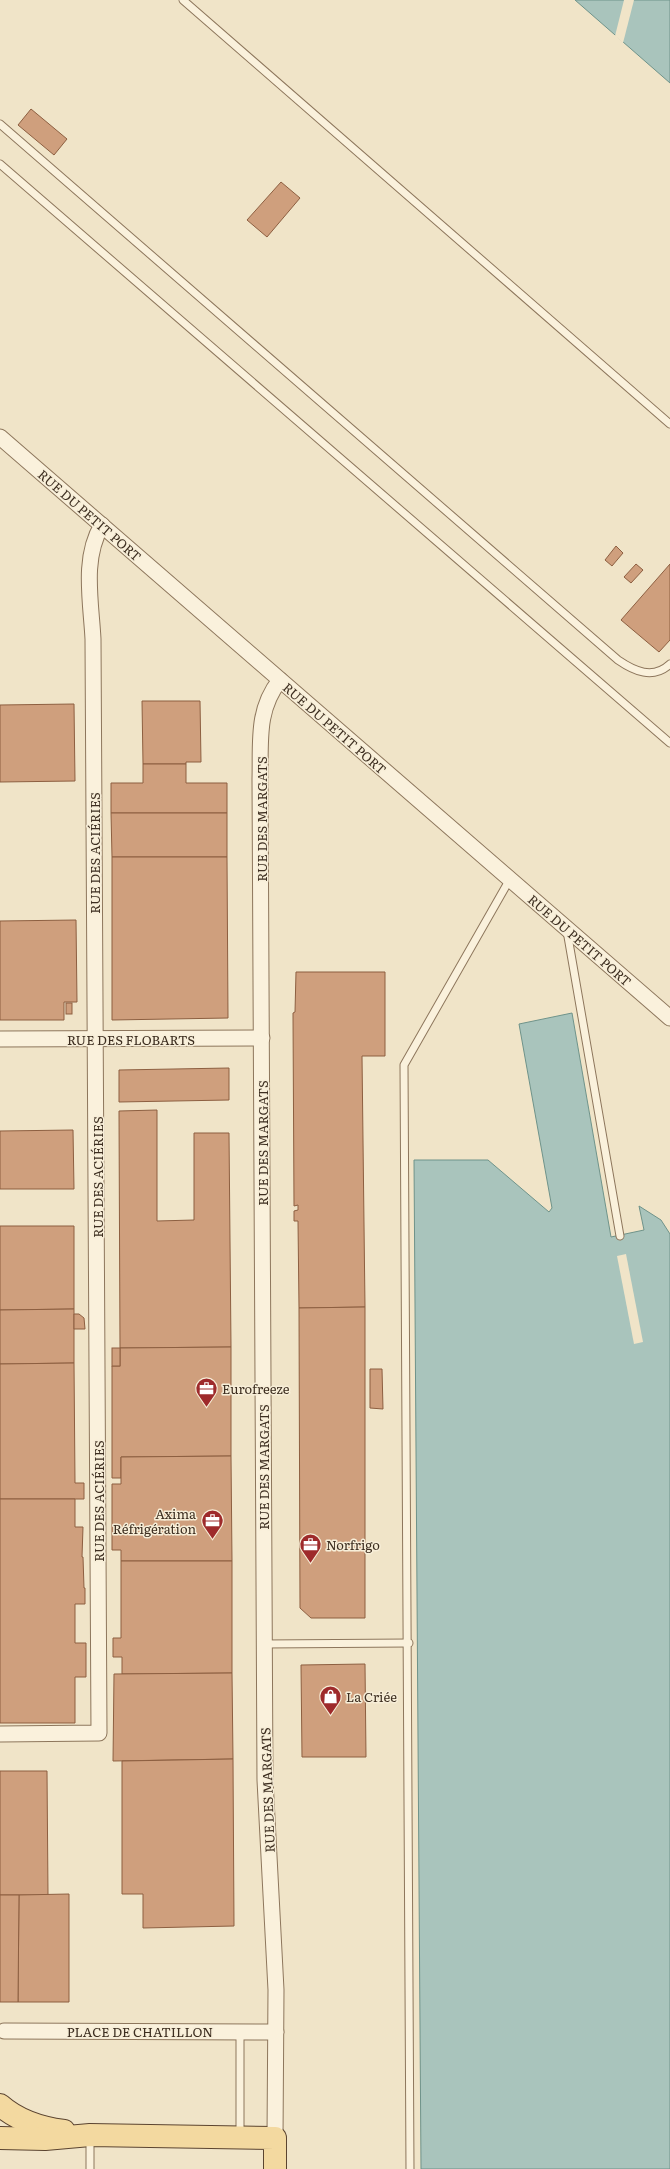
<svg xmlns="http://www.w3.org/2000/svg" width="670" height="2169" font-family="Literata,serif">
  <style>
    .water { fill: #a9c4bc; stroke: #6f938a }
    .pier { fill: #f0e4c8 }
    .building { fill: #cf9f7d; stroke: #8d5f41 }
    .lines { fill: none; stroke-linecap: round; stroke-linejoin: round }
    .lane-casing { stroke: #8d765c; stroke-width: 9 }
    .street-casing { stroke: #8d765c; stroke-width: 17 }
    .primary-casing { stroke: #5b4430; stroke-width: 24 }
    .lane { stroke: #faf1dc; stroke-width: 7 }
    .street { stroke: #faf1dc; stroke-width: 15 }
    .primary { stroke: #f3d9a0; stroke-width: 22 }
    .labels { text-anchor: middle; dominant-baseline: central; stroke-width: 3; stroke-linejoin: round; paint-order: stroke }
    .street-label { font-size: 13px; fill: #3d2e20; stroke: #f7eed8 }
    .poi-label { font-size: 13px; fill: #3d2e20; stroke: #f7eed8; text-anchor: start }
  </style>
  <rect width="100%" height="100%" fill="#f0e4c8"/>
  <g class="water">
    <path d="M575,0H670V83Z"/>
    <path d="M572,1013L611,1237L644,1230L639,1206L661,1220L670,1234V2169H421L414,1160H488L549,1212L552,1208L519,1024Z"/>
  </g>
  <g class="pier">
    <path d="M624,0H634L623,43L615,36Z"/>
    <path d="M626,1254L643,1342L634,1344L617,1256Z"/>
  </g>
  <g class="building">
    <path d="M31,109L67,139L54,155L18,125Z"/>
    <path d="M281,182L300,198L267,237L247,220Z"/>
    <path d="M616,546L623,553L612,566L605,560Z"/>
    <path d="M636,564L643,570L631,583L624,577Z"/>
    <path d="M670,564V640L659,652L621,620Z"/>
    <path d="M142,701H200L201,762H186V764H143Z"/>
    <path d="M74,704L75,781L0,782V705Z"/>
    <path d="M143,764H186V783H227V813H111V783H143Z"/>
    <path d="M111,813H227V857H112Z"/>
    <path d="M112,857H227L228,1018L112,1020Z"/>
    <path d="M76,920L77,1002H64V1020H0V921Z"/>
    <path d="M296,972H385V1056H362L365,1307L299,1308L298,1221H294V1211L298,1210V1205L294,1206L293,1013L295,1012Z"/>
    <rect x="66" y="1003" width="6" height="11"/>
    <path d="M229,1068V1100L119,1102V1070Z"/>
    <path d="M157,1110V1221L194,1220V1133H229L231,1347L120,1348L119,1111Z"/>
    <path d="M73,1130L74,1189H0V1131Z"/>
    <path d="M0,1226H74V1309L0,1310Z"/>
    <path d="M365,1307V1618H311L300,1608L299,1308Z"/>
    <path d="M74,1309V1363L0,1364V1310Z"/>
    <path d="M74,1314H79L84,1318L85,1329H74Z"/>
    <path d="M231,1347V1456L121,1457V1478H112V1366H120V1348Z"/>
    <rect x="112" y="1348" width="8" height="18"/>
    <path d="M74,1363L75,1483H84V1499H0V1364Z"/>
    <path d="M370,1369H382L383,1409L370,1408Z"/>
    <path d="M231,1456L232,1561H121V1550H112V1484H121V1457Z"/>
    <path d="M0,1499H75V1527H83L82,1557H83L84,1588H85V1604H75V1643H86V1677H75V1723H0Z"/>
    <path d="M121,1561H232V1673L122,1674V1657H113V1638H121Z"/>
    <path d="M365,1664L366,1757H302L301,1665Z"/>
    <path d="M232,1673L233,1759L113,1761L114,1674Z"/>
    <path d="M233,1759L234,1926L143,1928V1894H122V1761Z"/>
    <path d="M0,1771H47L48,1895H0Z"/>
    <path d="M69,1894V2002H18L19,1895Z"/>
    <path d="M0,1895H19L18,2002H0Z"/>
  </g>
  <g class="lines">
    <defs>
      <g id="lane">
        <path d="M183,0L670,424"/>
        <path d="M0,124L618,660C634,671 653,680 670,664"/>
        <path d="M0,164L670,743"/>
        <path d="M567,931L620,1236"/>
        <path d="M264,1644L409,1643"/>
        <path d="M240,2032V2135"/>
        <path d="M90,2169V2137"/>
        <path d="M410,2169L404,1065L510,879"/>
      </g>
      <g id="street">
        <path d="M0,437L670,1018"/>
        <path d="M0,1039L262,1038"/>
        <path d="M0,1734L99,1733L93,639C91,601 82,558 102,525"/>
        <path d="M4,2031L276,2032"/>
        <path d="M275,2138L276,1990L265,1780L260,779C261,743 256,710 280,680"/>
      </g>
      <g id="primary">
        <path d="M0,2105C17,2120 41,2128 64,2131"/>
        <path d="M0,2138L45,2139L90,2135L275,2138V2169"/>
      </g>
    </defs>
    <use href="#lane" class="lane-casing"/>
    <use href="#street" class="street-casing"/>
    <use href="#primary" class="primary-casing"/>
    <use href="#lane" class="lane"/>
    <use href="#street" class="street"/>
    <use href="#primary" class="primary"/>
  </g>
  <defs>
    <symbol id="office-pin" viewBox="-11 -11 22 30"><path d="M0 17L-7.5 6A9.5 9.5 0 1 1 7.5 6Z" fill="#9e2a2b" stroke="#f7eed8"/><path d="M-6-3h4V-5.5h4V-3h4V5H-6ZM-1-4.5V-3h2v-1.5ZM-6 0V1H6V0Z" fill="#fff"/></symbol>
    <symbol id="shop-pin" viewBox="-11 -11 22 30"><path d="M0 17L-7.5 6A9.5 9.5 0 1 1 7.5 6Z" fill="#9e2a2b" stroke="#f7eed8"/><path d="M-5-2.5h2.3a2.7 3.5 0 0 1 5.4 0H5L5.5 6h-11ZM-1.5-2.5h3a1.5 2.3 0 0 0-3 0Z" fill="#fff"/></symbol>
  </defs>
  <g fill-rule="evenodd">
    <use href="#office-pin" x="194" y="1376" width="25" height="34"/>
    <use href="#office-pin" x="200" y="1508" width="25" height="34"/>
    <use href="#office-pin" x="298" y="1532" width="25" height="34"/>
    <use href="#shop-pin" x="318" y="1684" width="25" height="34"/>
  </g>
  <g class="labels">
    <g class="street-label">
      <text transform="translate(90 515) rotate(41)">RUE DU PETIT PORT</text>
      <text transform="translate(335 728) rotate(41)">RUE DU PETIT PORT</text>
      <text transform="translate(261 819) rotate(-90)">RUE DES MARGATS</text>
      <text transform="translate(94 853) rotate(-90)">RUE DES ACIÉRIES</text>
      <text transform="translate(580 940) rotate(41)">RUE DU PETIT PORT</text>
      <text x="131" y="1039">RUE DES FLOBARTS</text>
      <text transform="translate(262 1143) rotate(-90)">RUE DES MARGATS</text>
      <text transform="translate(97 1177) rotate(-90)">RUE DES ACIÉRIES</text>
      <text transform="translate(263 1467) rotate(-90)">RUE DES MARGATS</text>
      <text transform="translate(98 1501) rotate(-90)">RUE DES ACIÉRIES</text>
      <text transform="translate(267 1790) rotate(-92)">RUE DES MARGATS</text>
      <text x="140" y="2031">PLACE DE CHATILLON</text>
    </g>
    <g class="poi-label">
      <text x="222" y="1388">Eurofreeze</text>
      <text x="196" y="1513" text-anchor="end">Axima<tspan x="196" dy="15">Réfrigération</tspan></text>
      <text x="326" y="1544">Norfrigo</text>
      <text x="346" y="1696">La Criée</text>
    </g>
  </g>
</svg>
